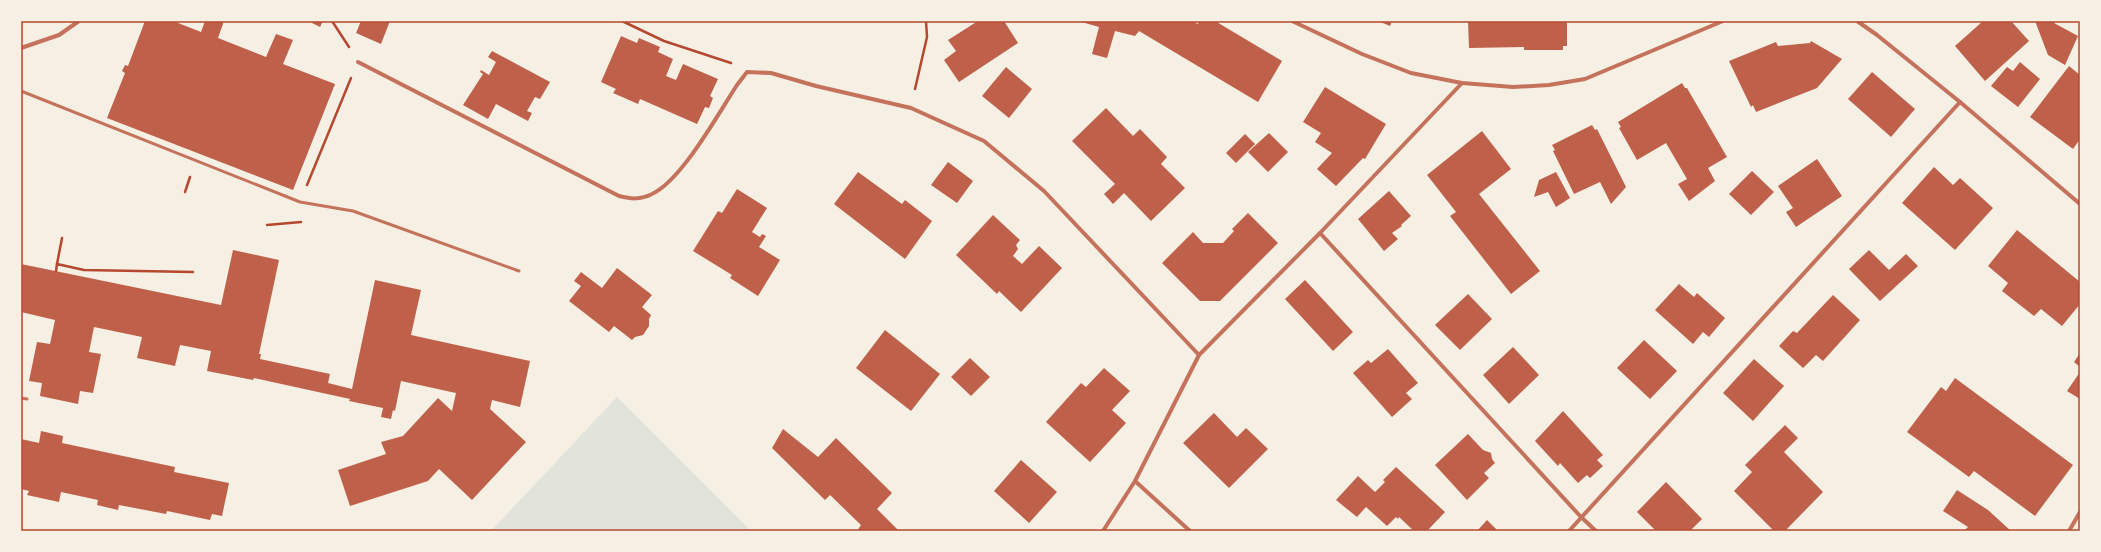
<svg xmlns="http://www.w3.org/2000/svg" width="2101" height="552" font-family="Cabin,sans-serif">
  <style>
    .green { fill: #e2e4dc }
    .building { fill: #bf614a }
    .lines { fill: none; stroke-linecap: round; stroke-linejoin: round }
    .path { stroke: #b5482f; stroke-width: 2.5 }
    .service { stroke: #c5725c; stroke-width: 3 }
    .minor { stroke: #c5725c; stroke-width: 4 }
    .neatline { fill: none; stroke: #b5482f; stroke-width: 1.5 }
  </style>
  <rect width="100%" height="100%" fill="#f6efe4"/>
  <path class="green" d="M617,397L751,531H491Z"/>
  <g class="building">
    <path d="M145,21H173L201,32L205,21H224L218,38L266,57L276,34L293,40L283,64L335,84L293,190L107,118L125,73L122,71L125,65L128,66Z"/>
    <path d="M313,21H323L320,27L312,23Z"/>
    <path d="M361,21H390L381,44L356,33Z"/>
    <path d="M978,21H1004L1018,43L959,82L944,60L956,51L948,40Z"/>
    <path d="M1078,21H1192L1198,24L1199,21H1215L1282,61L1258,102L1139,31L1135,36L1115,31L1107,58L1092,54L1099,27Z"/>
    <path d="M1378,21H1392L1390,26Z"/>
    <path d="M1468,21H1567V46H1563V50H1524V47L1469,48Z"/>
    <path d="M1983,21H2011L2029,41L1985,81L1955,46Z"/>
    <path d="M2035,21H2056L2054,23L2078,36L2065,65L2048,55Z"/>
    <path d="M621,36L637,43L639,38L660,47L658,52L673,59L666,76L676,80L683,64L718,79L710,96L713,98L709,108L705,107L697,124L640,99L638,104L613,93L616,89L601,82Z"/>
    <path d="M1811,41L1842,59L1817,88L1756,112L1753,105L1751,107L1729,61L1776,42L1778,46L1810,43Z"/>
    <path d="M492,51L550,82L540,99L535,97L527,111L532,113L528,121L496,104L488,119L463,105L483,74L480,72L481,70L489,75L496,62L488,57Z"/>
    <path d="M2020,62L2040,79L2018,107L1991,86L2007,67L2013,71Z"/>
    <path d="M2069,66L2080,75V139L2073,149L2030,117Z"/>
    <path d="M1006,67L1032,89L1009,118L982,96Z"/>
    <path d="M1872,72L1915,109L1891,137L1848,99Z"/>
    <path d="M1682,83L1685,88H1687L1727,157L1708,168L1715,181L1689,201L1678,184L1687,179L1666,143L1637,160L1619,128L1621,127L1618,122Z"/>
    <path d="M1325,87L1386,124L1365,159L1363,158L1336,186L1317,169L1332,153L1315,142L1321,133L1303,122Z"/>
    <path d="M1106,108L1133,136L1140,129L1167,157L1161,164L1185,188L1151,221L1124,193L1113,204L1104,194L1115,184L1072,141Z"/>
    <path d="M1592,125L1595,130L1597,129L1626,187L1611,204L1600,182L1574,194L1553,151L1555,150L1552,145Z"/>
    <path d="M1482,131L1511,169L1479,194L1540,271L1511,294L1450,216L1456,212L1427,175Z"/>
    <path d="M1269,133L1288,152L1268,172L1248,152Z"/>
    <path d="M1245,134L1255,144L1236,163L1226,153Z"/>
    <path d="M1817,159L1842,196L1796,227L1786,212L1793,208L1778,186Z"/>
    <path d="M948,162L973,181L957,203L931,185Z"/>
    <path d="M1934,167L1953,185L1960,178L1993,208L1955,250L1902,203Z"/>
    <path d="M1752,171L1774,192L1751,215L1729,194Z"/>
    <path d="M858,172L902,204L905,200L932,221L905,259L834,204Z"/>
    <path d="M1556,172L1570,198L1556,207L1548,192L1534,197L1539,180Z"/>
    <path d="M737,189L767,208L752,232L760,237L762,234L766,236L759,247L780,260L758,296L730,278L732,275L693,251L718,211L722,213Z"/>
    <path d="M1389,191L1411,216L1401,225L1402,226L1392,233L1398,239L1384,251L1358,219Z"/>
    <path d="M1248,213L1278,243L1220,301H1200L1162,263L1193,232L1203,243H1223L1234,231L1232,229Z"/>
    <path d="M993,215L1020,240L1016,245L1018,249L1013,256L1022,264L1039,246L1062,268L1021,312L999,291L997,294L956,255Z"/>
    <path d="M2017,230L2080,282V304L2062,326L2041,309L2034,316L2002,291L2008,283L1988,266Z"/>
    <path d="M233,250L279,260L259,354H261L260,359L330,374L328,383L352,389L375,280L421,290L411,335L530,361L520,407L492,400L490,409L526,442L472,500L439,469L428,481L350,506L338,470L386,454L381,442L403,436L438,398L452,411L456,393L401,381L395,411L393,410L391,419L381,417L383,408L349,401L350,399L254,378L253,380L207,371L211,351L180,345L175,366L137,358L142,337L94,327L89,352L101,354L93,393L80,391L78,404L40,396L42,383L29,381L37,342L50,344L55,320L21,312V264L221,305Z"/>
    <path d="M1869,250L1889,270L1906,254L1918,266L1880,301L1849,269Z"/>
    <path d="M617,268L652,295L642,307L651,315L649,319V326L643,335L635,337L632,340L614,326L609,332L569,301L581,286L574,281L581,272L602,288Z"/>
    <path d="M1305,280L1353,332L1333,351L1285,299Z"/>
    <path d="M1679,284L1694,297L1697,293L1725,318L1709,337L1703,332L1693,344L1655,310Z"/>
    <path d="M1468,294L1492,319L1460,350L1435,325Z"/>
    <path d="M1833,295L1860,320L1823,361L1816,355L1803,368L1779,346L1793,331L1797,333Z"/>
    <path d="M885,330L940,374L911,411L856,368Z"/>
    <path d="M1644,340L1677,371L1650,399L1617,368Z"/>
    <path d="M1513,347L1539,375L1509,404L1483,375Z"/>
    <path d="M1388,349L1418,383L1406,393L1412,399L1392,417L1353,373L1368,360L1371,363Z"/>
    <path d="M2080,353V367L2074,362Z"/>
    <path d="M970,358L990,377L971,396L951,377Z"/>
    <path d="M1754,359L1784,386L1753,421L1723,393Z"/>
    <path d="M1104,368L1130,391L1112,410L1126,423L1090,462L1046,422L1081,383L1086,387Z"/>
    <path d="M2080,372V399L2067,391Z"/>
    <path d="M1955,378L2073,465L2035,516L1974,471L1969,477L1907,432L1941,387L1946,391Z"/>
    <path d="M1563,411L1603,455L1597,460L1603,466L1590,478L1587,475L1578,483L1560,463L1558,466L1535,441Z"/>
    <path d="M1214,413L1237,437L1246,428L1268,449L1229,488L1183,443Z"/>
    <path d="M1785,425L1798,438L1784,452L1823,492L1785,531H1774L1734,491L1752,472L1745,465Z"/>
    <path d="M783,429L818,457L836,438L892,493L877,509L899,531H857L861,525L830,495L825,500L772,448Z"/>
    <path d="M41,431L63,436L62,443L175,467L174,472L229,483L222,516L212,514L210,520L167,511L166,514L119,505L118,510L97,505L98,500L61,492L59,502L27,495L29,491L21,489V439L39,443Z"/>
    <path d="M1468,434L1483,450L1491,453L1492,459L1495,463L1484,473L1489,478L1467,500L1435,465Z"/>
    <path d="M1021,460L1057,492L1029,523L994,491Z"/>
    <path d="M1396,467L1445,512L1427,531H1414L1399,517L1398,519L1396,517L1387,526L1366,507L1357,517L1336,500L1358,476L1375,492L1385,482L1383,480Z"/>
    <path d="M1666,482L1702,519L1690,531H1656L1637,512Z"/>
    <path d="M1957,490L1988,510L2011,531H1964L1968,527L1943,511Z"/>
    <path d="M1487,520L1498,531H1477Z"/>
  </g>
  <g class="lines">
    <g class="path">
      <path d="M332,21L349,47"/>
      <path d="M622,21L664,41L731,63"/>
      <path d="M915,89L927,37L926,21"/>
      <path d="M307,185L351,78"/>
      <path d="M185,192L190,177"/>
      <path d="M267,225L301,222"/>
      <path d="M57,264L62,238"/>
      <path d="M56,271L57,264L84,270L193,272"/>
    </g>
    <g class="service">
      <path d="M21,91L300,202L353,211L519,271"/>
      <path d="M21,398L27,399"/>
    </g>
    <g class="minor">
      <path d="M1292,21L1362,54L1411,73L1462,83L1513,87L1549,85L1585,79L1723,21"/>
      <path d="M1857,21L1877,35L1960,102L2080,204"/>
      <path d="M21,48L59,35L79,21"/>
      <path d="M358,62L619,196C631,199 640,200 652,194C682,180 718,114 737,85L747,72L771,73L816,86L911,108L984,141L1044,191L1199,355"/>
      <path d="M1320,233L1581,517L1596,531"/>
      <path d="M1135,481L1190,531"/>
      <path d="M1103,531L1135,481L1199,355L1320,233L1462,83"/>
      <path d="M1569,531L1960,102"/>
      <path d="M2069,531L2080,512"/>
    </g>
  </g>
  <rect width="2101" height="552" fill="none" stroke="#f6efe4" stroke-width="44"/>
  <rect x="22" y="22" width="2057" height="508" class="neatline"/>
</svg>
